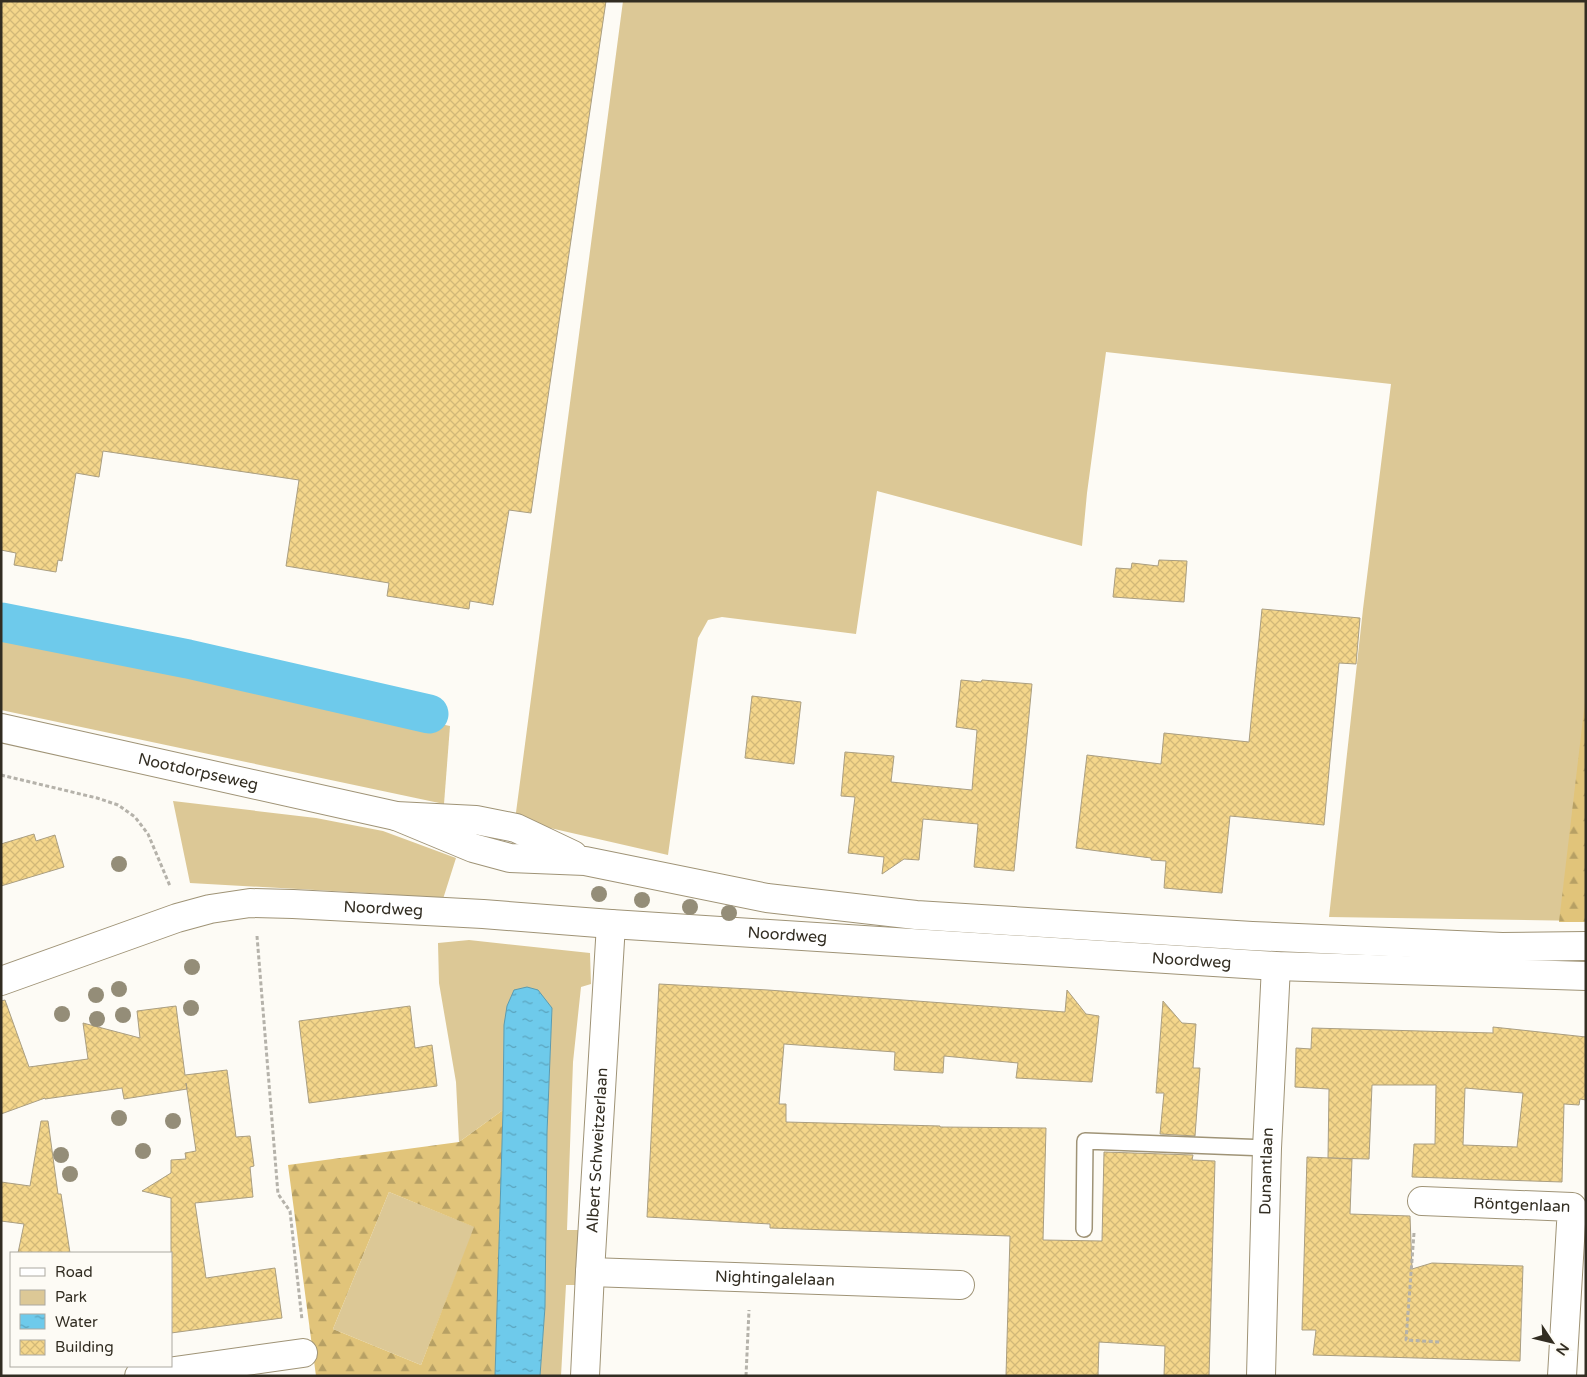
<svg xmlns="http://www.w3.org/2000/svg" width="1587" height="1377" font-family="'Varela Round',sans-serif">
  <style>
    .green { fill: #dcc896 }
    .forest { fill: url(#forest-firs); fill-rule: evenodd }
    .water { fill: url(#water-ripples); stroke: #5c9baf }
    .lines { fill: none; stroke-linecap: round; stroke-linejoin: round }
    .canal { stroke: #6ecaeb; stroke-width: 39 }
    .building { fill: url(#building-cross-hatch); stroke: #aa9e81; fill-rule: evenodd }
    .lane-casing { stroke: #9f9376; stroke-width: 18 }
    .street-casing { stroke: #9f9376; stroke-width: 30 }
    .secondary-casing { stroke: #9f9376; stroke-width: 30 }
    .path { stroke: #b5b2aa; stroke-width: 3; stroke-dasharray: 4 2.5; stroke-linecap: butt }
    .lane { stroke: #fff; stroke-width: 15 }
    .street { stroke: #fff; stroke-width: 28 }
    .secondary { stroke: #fff; stroke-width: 28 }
    .tree { fill: #948d78 }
    .labels { text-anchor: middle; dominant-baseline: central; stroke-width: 4; stroke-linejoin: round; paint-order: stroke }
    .street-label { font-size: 16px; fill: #322d22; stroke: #fdfbf5 }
  </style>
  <defs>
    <pattern id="forest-firs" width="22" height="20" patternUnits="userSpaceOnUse" patternTransform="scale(1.25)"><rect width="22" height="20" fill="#e1c47a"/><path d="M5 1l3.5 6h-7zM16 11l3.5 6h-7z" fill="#b7a064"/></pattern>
    <pattern id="water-ripples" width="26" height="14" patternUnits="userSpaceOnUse" patternTransform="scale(1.25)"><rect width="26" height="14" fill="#6ecaeb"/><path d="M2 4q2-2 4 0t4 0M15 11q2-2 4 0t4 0" fill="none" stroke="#5ba4be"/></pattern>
    <pattern id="building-cross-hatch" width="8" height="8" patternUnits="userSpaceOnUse" patternTransform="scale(1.25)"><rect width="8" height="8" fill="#f4d68b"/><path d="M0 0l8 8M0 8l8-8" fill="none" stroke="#d2b878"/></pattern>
  </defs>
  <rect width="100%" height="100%" fill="#fdfbf5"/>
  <g class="green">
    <path d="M623,1H1586V921L1329,917L1363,609L1391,384L1106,352L1087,493L1082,546L877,491L856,634L722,617L708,620L698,638L668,855L515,820Z"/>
    <path d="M1,636L97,652L450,726L444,804L1,710Z"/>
    <path d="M173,801L316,818L383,831L456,858L443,899L385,894L190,883Z"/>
    <path d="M469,940L590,953L591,984L581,987L573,1062L567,1230H580L577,1285H566L561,1376H540L545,1307L547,1133L552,1008L504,1025L503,1110L459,1142L456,1082L439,983L438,943Z"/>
    <path d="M389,1192L475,1227L421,1365L333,1329Z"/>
  </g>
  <g class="forest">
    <path d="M1586,693V922H1559Z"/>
    <path d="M503,1110L495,1376H316L288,1165L459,1142ZM389,1192L474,1227L421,1365L333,1329Z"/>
  </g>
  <path class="water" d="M527,987L538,990L552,1008L547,1133L545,1307L540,1376H495L503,1110L504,1025L507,1006L514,990Z"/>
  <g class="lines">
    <path class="canal" d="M1,622L188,659L429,714"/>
  </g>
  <g class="building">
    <path d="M1,1H606L531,513L509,510L493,605L470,601L469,609L387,596L389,583L286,566L299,480L103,451L99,477L76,473L62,561L58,560L56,572L14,565L16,553L1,550Z"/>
    <path d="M1159,560L1187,561L1184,602L1113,597L1116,568L1131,569L1132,563L1158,566Z"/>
    <path d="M1262,609L1360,618L1356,664L1339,663L1324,825L1230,816L1222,893L1164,888L1166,861L1151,860V858L1076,848L1087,755L1161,764L1164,733L1249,742Z"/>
    <path d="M961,680L981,682L982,680L1032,684L1014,871L974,867L978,824L923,819L919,860L904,859L882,874L884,857L848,853L855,797L841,796L845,752L894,756L891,782L972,790L977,730L956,727Z"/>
    <path d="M752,696L801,702L794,764L745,758Z"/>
    <path d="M34,834L36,841L55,835L64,867L1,886V844Z"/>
    <path d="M659,984L768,990L1065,1012L1067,990L1086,1014L1099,1016L1092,1082L1016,1078L1018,1063L944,1056L943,1073L894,1070L895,1052L784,1044L779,1104H786V1122L940,1126V1127L1046,1128L1043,1240L1102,1241L1104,1152L1193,1155L1192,1160L1215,1161L1209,1376H1164L1165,1346L1099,1342L1098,1376H1006L1010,1236L770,1228V1224L647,1217Z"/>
    <path d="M5,1000L29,1067L88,1059L83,1023L140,1038L137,1011L176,1006L185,1075L227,1070L236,1137L250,1136L254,1166L250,1167L253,1197L195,1203L206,1278L275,1268L282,1318L171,1333V1198L142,1191L171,1173V1160L186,1159L185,1153L196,1151L186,1083L187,1089L124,1099L122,1088L45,1099V1098L1,1114V1001Z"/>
    <path d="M1163,1001L1182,1023L1196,1024L1193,1068H1200L1195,1136L1160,1134L1164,1093H1156Z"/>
    <path d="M410,1006L415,1048L432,1045L437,1086L309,1103L299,1021Z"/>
    <path d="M1493,1027L1586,1037V1100L1580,1099L1579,1105L1564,1104L1562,1182L1412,1177L1414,1144H1435L1436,1085H1372L1369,1159L1328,1158L1329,1089L1295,1087L1296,1048L1311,1049L1312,1028L1493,1033ZM1465,1088L1523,1093L1517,1147L1463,1145Z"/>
    <path d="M41,1121H48L58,1194H61L70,1253H18L24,1224L1,1221V1182L30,1186Z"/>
    <path d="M1307,1157L1352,1159L1350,1214L1410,1216L1412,1269L1432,1263L1523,1266L1520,1361L1313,1355L1316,1330H1302Z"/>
  </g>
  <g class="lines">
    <defs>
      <path id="lane" d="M1084,1229L1085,1141L1267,1148"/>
      <g id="street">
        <path id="s1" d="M1,981L177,918L210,909L250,903L293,904L483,914L611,924L1276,966L1586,976"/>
        <path id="s2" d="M1422,1201L1572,1207L1562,1376"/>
        <path id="s3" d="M590,1272L960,1285"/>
        <path d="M139,1376L303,1353"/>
        <path id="s4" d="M585,1376L590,1272L611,924"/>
        <path id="s5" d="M1261,1376L1267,1148L1276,966"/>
      </g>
      <g id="secondary">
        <path id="s6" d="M1,728L396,816L476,820L516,828L573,855"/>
        <path d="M396,816L473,848L510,858L585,861L767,898L916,915L1252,936L1502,947L1586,946"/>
      </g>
    </defs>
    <use href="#lane" class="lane-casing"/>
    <use href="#street" class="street-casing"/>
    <use href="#secondary" class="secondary-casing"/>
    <g class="path">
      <path d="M1,775L97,798L118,805L135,817L148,834L170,886"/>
      <path d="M257,936L278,1194L290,1211L302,1320"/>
      <path d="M1414,1233L1406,1340L1441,1342"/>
      <path d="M746,1376L749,1310"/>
    </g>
    <use href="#lane" class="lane"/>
    <use href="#street" class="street"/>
    <use href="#secondary" class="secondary"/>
  </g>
  <g class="tree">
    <circle cx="119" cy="864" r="8"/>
    <circle cx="599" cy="894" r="8"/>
    <circle cx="642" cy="900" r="8"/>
    <circle cx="690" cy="907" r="8"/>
    <circle cx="729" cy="913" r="8"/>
    <circle cx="192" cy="967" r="8"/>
    <circle cx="119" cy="989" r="8"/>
    <circle cx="96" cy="995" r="8"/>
    <circle cx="191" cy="1008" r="8"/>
    <circle cx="62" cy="1014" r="8"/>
    <circle cx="123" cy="1015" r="8"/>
    <circle cx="97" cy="1019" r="8"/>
    <circle cx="119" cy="1118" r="8"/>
    <circle cx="173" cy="1121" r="8"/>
    <circle cx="143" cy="1151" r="8"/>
    <circle cx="61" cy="1155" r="8"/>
    <circle cx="70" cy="1174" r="8"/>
  </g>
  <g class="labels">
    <g class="street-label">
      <text stroke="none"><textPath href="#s6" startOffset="202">Nootdorpseweg</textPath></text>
      <text stroke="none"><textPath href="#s1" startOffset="395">Noordweg</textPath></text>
      <text stroke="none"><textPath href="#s1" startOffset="800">Noordweg</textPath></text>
      <text stroke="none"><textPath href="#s1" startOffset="1205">Noordweg</textPath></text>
      <text stroke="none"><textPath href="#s4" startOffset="226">Albert Schweitzerlaan</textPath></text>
      <text stroke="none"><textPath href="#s5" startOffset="205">Dunantlaan</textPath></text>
      <text stroke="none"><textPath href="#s2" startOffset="100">Röntgenlaan</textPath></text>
      <text stroke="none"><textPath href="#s3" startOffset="185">Nightingalelaan</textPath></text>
    </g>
  </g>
  <rect width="1587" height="1377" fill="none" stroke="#322d22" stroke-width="5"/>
  <rect x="10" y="1252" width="162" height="115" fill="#fdfbf5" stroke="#aca9a1"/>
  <rect x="20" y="1268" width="25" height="8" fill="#ffffff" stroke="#aca9a1"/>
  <text x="55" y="1277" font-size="15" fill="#322d22">Road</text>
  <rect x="20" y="1290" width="25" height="15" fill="#dcc896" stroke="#aca9a1"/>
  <text x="55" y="1302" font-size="15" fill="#322d22">Park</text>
  <rect x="20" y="1314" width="25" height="15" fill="url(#water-ripples)" stroke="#aca9a1"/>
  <text x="55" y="1327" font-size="15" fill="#322d22">Water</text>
  <rect x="20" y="1340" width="25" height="15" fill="url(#building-cross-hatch)" stroke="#aca9a1"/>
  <text x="55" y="1352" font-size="15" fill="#322d22">Building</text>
  <g transform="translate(1552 1342) rotate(125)" stroke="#fdfbf5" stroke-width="4" paint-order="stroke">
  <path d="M0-4L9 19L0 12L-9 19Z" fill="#322d22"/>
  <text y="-8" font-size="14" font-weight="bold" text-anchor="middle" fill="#322d22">N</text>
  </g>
</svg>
